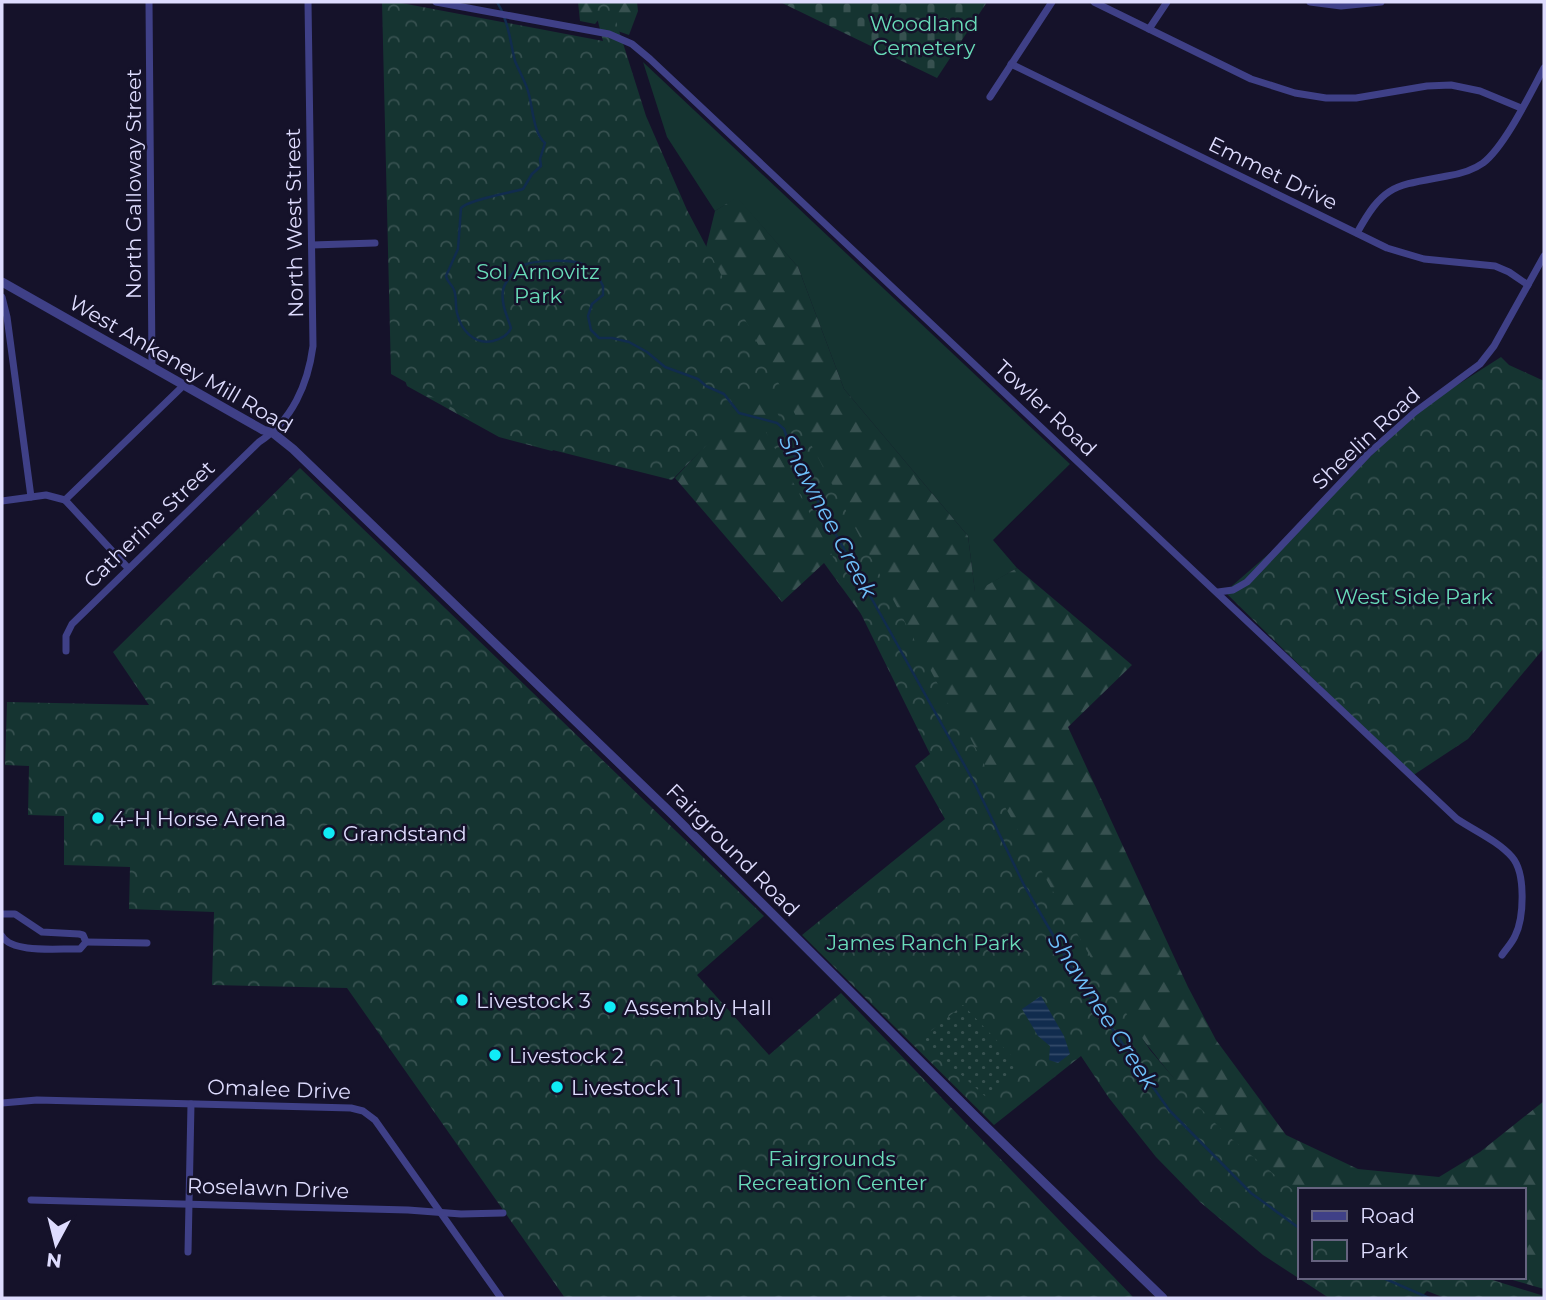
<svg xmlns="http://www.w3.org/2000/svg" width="1546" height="1300" font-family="Montserrat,sans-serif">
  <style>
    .grass { fill: #153431 }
    .forest { fill: url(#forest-firs) }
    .cemetery { fill: url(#cemetery-stones) }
    .park { fill: url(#park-crowns) }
    .garden { fill: url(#garden-dots) }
    .water { fill: url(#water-rules) }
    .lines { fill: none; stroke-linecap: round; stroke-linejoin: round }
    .stream { stroke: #112c4e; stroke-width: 2.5 }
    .minor { stroke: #3f4087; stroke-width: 7 }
    .tertiary { stroke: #3f4087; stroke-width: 9 }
    .poi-dot { fill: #10ebf6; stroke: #15122a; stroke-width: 2.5 }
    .labels { text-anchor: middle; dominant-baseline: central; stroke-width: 5; stroke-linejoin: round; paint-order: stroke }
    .park-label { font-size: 21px; fill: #69dcb9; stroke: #15122a }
    .street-label { font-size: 21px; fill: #dedcfe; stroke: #15122a }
    .poi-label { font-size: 21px; fill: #dedcfe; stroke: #15122a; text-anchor: start }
    .water-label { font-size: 23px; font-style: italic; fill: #6ec0f9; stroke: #15122a }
  </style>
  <defs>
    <pattern id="forest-firs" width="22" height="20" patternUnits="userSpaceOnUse" patternTransform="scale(1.75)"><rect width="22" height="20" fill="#153431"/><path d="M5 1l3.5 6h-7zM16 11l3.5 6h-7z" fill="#375150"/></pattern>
    <pattern id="cemetery-stones" width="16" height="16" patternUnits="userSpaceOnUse" patternTransform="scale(1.75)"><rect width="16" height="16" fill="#153431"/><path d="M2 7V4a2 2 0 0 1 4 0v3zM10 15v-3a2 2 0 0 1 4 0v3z" fill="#375150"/></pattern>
    <pattern id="park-crowns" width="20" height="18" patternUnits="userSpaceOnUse" patternTransform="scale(1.75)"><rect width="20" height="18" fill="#153431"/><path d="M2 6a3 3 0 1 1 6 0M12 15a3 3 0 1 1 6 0" fill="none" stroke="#375150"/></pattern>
    <pattern id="garden-dots" width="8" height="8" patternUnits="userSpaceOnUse" patternTransform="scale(1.75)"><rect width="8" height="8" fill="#153431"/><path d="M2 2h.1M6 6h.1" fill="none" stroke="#375150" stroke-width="1.8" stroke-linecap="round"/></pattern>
    <pattern id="water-rules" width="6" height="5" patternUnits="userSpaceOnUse" patternTransform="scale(1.75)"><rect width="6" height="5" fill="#112c4e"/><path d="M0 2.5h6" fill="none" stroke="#334a69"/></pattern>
  </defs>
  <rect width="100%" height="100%" fill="#15122a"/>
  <path class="grass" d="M643,62L1070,464L993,540L1017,568L975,593L968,536L844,389L798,267L737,198L715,211L667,137Z"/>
  <g class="forest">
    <path d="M578,2H637L638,11L629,35L609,28L599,19L595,24L580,21Z"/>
    <path d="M737,197L798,267L844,389L968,536L975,592L1017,568L1132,665L1068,727L1188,987L1216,1040L1286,1135L1358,1169L1439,1177L1480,1152L1544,1101V1289L1502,1277H1523V1190H1299V1196L1217,1133L1125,1017L992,794L824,563L782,602L675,478L765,382L575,434L552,451L499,437L407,386L400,366L702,264L715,211Z"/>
  </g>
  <path class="cemetery" d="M780,2H987L937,78Z"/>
  <g class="park">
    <path d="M382,2H396L603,41L593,2H610L646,116L687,210L961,728L964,726L986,768L984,770L1095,965L1150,1050L1195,1103L1228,1136L1299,1195V1277H1483L1544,1296V1298H1445L1427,1291L1420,1298H1329L1263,1255L1200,1202L1156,1157L1109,1098L1081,1056L994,1125L802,935L945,819L915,766L930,754L829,549L766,432L780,418L763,388L672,480L509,439L391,374Z"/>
    <path d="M1501,357L1509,365L1544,381V648L1468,739L1412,776L1225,592L1303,524L1415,412Z"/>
    <path d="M300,468L764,916L697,975L769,1055L841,993L1134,1298H565L347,988L212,985L214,912L129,909L130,867L64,865V816L28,815L29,766L5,765L7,702L149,705L113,652Z"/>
  </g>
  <path class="garden" d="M963,1005L1021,1066L986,1097L921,1039Z"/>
  <path class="water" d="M1041,996L1064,1036L1070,1054L1058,1063L1049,1060L1050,1046L1038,1036L1022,1009Z"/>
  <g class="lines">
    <g class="stream">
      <path d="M497,2L502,11"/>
      <path d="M504,17C510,31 511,46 515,61C519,71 525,81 528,91C533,107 533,133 545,143L540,159L541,166L532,174L523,189C509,193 468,200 461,208L458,249L446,276C447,282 452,284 454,290C457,297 455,306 457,313C461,330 474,345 493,341C501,339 508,335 511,328C507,315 501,305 503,290C505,281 515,269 524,265C535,260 574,259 584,265C592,269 600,278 603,286V295L592,304L588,316L591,330L599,338H612L629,342L647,352L665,367L698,379L706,386L724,394L739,413L777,423L784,429L791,449L824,513L975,784L1024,885L1083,987L1169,1110L1251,1193L1299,1228"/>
      <path d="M1381,1277L1429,1298"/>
    </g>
    <g class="minor">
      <path d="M149,2L152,366"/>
      <path d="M436,2L609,34L632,44L650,59L1457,819C1475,831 1498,841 1512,857C1526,873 1524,918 1515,936C1512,943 1506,949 1502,955"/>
      <path d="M1094,2L1251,79L1295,93L1326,98H1356L1427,86L1451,85L1480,91L1521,108"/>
      <path d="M1310,2L1341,6L1381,2"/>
      <path d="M1149,29L1167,2"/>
      <path d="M1011,64L1387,248L1424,259L1495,266L1509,272L1528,285"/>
      <path d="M990,97L1052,2"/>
      <path d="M1357,233C1384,184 1394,186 1447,176C1460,174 1472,171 1483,163C1505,146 1530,94 1544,68"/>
      <path d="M312,245L375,243"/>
      <path d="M2,297L7,317L31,497"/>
      <path d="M65,500L184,385"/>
      <path d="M2,501L46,495L65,500L128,568"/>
      <path d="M1218,592L1233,590L1247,582L1368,454L1415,412L1480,364L1494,346L1544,256"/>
      <path d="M66,651V636L72,624L259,442C292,421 308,384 313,346L308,2"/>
      <path d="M2,914H15L42,932L79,934L83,935L86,942L80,949C59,948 13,954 2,936"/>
      <path d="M86,942L147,943"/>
      <path d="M2,1103L37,1100L351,1108L363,1111L375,1120L501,1298"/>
      <path d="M31,1200L408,1210L461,1214L503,1213"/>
      <path d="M188,1252L191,1104"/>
    </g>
    <path class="tertiary" d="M2,282L263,430L273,433L293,449L672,814L976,1117L1163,1298"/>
  </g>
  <g class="poi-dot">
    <circle cx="98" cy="818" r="7"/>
    <circle cx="329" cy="833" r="7"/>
    <circle cx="462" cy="1000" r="7"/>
    <circle cx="610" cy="1007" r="7"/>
    <circle cx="495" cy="1055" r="7"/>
    <circle cx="557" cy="1087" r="7"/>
  </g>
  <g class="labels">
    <g class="park-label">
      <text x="924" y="23">Woodland<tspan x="924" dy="24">Cemetery</tspan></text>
      <text x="538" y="271">Sol Arnovitz<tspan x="538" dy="24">Park</tspan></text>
      <text x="1414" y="596">West Side Park</text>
      <text x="924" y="942">James Ranch Park</text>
      <text x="832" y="1158">Fairgrounds<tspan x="832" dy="24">Recreation Center</tspan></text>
    </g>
    <g class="street-label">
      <text transform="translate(1273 173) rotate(26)">Emmet Drive</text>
      <text transform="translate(133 184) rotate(-90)">North Galloway Street</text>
      <text transform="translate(294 223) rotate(-91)">North West Street</text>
      <text transform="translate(181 364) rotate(30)">West Ankeney Mill Road</text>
      <text transform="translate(1046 408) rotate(43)">Towler Road</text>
      <text transform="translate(1366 438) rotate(-43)">Sheelin Road</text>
      <text transform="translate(149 524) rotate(-44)">Catherine Street</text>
      <text transform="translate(733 850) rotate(45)">Fairground Road</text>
      <text transform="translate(279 1089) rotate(2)">Omalee Drive</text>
      <text transform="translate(268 1188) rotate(2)">Roselawn Drive</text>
    </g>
    <g class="poi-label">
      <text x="112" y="818">4-H Horse Arena</text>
      <text x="343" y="833">Grandstand</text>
      <text x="476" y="1000">Livestock 3</text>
      <text x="624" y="1007">Assembly Hall</text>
      <text x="509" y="1055">Livestock 2</text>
      <text x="571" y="1087">Livestock 1</text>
    </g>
    <g class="water-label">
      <text transform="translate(828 516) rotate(62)">Shawnee Creek</text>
      <text transform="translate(1103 1011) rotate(57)">Shawnee Creek</text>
    </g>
  </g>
  <rect width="1546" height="1300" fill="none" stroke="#dedcfe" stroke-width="7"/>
  <rect x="1298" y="1188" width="228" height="91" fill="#15122a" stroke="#65637f" stroke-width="2"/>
  <rect x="1312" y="1211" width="35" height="10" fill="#3f4087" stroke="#65637f" stroke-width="2"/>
  <text x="1360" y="1223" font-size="21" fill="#dedcfe">Road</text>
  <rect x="1312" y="1240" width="35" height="21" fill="url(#park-crowns)" stroke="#65637f" stroke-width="2"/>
  <text x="1360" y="1258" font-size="21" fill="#dedcfe">Park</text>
  <g transform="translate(56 1244) rotate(187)" stroke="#15122a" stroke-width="5" paint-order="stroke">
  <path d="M0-5L12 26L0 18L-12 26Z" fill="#dedcfe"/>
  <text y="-10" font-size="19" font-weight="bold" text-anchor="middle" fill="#dedcfe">N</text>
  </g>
</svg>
